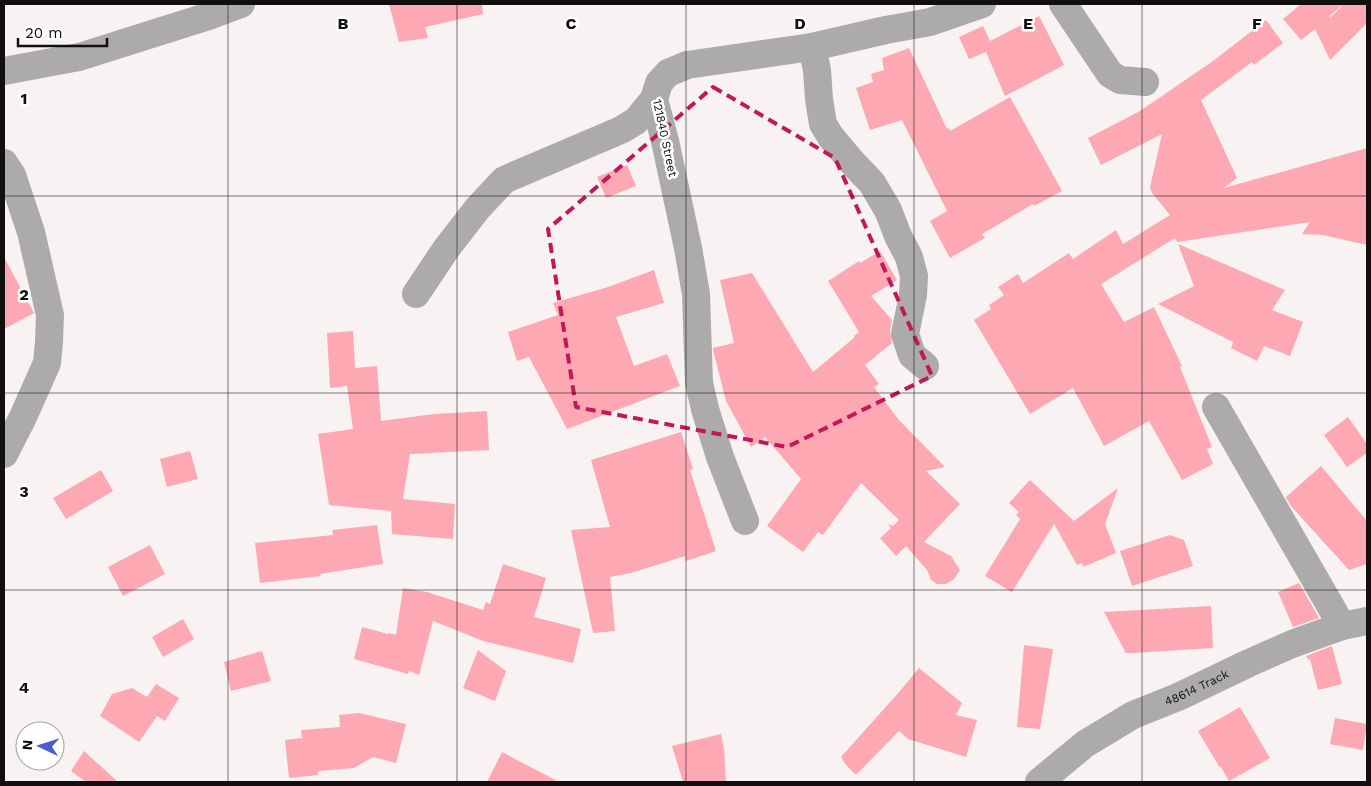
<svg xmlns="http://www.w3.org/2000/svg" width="1371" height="786" font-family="'Work Sans',sans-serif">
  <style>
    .building { fill: #fda8b3 }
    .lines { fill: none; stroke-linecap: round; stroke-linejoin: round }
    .minor { stroke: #acabaa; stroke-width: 28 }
    .marked { fill: none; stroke: #c2185b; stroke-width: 4; stroke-dasharray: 10 6; stroke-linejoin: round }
    .grid { fill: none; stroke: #11100f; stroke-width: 1; stroke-opacity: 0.55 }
    .labels { text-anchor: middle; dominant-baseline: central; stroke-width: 5; stroke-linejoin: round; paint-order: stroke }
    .street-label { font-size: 12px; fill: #11100f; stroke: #fff }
    .grid-label { font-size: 16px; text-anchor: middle; font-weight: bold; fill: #11100f; stroke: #fff; stroke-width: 5; stroke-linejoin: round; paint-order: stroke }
  </style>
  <rect width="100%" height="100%" fill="#f8f3f2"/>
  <g class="building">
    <path d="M389,4H482L483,14L425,27L428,38L399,42Z"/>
    <path d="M1301,4H1344L1329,16L1331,17L1344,4H1367V23L1330,60L1315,29L1301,40L1283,19Z"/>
    <path d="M1039,16L1064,65L1005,96L986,52L969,59L959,37L983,26L990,41Z"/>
    <path d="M1266,20L1283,43L1254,65L1252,62L1201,100L1237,178L1224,188L1367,148V245L1323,235L1302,234L1310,222L1177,242L1175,238L1101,284L1124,322L1154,307L1182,366L1180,367L1212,447L1207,449L1213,464L1182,480L1149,421L1104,446L1073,388L1030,414L974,320L991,309L989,305L1004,295L998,287L1018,274L1023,283L1069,253L1073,259L1116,230L1123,244L1170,215L1152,193L1150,187L1162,134L1101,165L1088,138L1140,111L1213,61Z"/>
    <path d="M909,48L947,129L949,128L950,131L1010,97L1062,191L1034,206L1033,204L982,234L985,238L950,258L930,221L947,211L902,120L870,130L856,88L873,82L871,74L884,70L882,58Z"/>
    <path d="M627,165L636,186L606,198L597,177Z"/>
    <path d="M1178,244L1285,290L1272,310L1303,322L1290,356L1264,346L1257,361L1231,348L1233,342L1158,304L1194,286Z"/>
    <path d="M880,251L897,280L871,296L892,320L890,331L892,343L865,365L879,384L874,387L898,419L945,467L926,471L960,504L924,542L951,556L960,570L954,579L946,584H937L931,580L927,570L906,546L896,556L880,538L891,528L888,524L893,526L899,520L861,483L823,535L818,532L803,552L767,526L801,479L765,437L751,447L726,401L714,354L713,348L734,343L720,280L752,273L813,372L855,337L854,336L859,332L828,281L859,261L860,263Z"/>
    <path d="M4,257L34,313L4,329Z"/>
    <path d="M654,270L664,303L616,317L634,366L667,354L680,386L567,429L529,357L517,361L508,332L558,315L553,303L608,287Z"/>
    <path d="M353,331L355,368L377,366L381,421L434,414L487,411L489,450L410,454L403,499L455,504L453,539L392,534L391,511L329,505L318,434L353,429L347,386L330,388L327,333Z"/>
    <path d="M1348,417L1367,444V453L1347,467L1324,435Z"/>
    <path d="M681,432L693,469L690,470L716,551L686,561L685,556L631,573L610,577L615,631L593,633L571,530L610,527L591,460Z"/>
    <path d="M190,451L198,479L167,487L160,459Z"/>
    <path d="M1321,466L1367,521V564L1349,570L1290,505L1286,497Z"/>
    <path d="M101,470L113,491L66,519L53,498Z"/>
    <path d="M1030,480L1074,521L1118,488L1105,524L1116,553L1083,567L1082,563L1077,565L1054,524L1012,592L985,576L1020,519L1016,515L1019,512L1009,503Z"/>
    <path d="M377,525L383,564L320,574L321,576L260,583L255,543L333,535L332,530Z"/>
    <path d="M1170,535L1184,540L1193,566L1132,586L1120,551Z"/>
    <path d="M150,545L165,574L123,596L108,567Z"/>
    <path d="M503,564L546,578L534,617L581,629L573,663L483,641L433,621L419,675L409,671L408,674L354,659L362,627L388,634L389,633L396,635L403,588L427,592L483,610L486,602L490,604Z"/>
    <path d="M1299,583L1319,618L1293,627L1278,592Z"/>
    <path d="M1211,606L1213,648L1133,653H1126L1104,612Z"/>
    <path d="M183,619L194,639L163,657L152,637Z"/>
    <path d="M1024,645L1053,649L1040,729L1017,727Z"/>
    <path d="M1332,646L1342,684L1318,690L1310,659L1308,660L1306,656Z"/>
    <path d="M478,650L506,671L495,701L463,688Z"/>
    <path d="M262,651L271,681L231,691L224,662Z"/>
    <path d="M919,668L962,703L956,715L977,720L966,757L908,739L899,731L856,775L846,765L841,757L900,691Z"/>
    <path d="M156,684L179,698L165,721L157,716L139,742L100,716L112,694L132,688L147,697Z"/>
    <path d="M1240,707L1270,758L1229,781L1221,767L1220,768L1198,731Z"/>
    <path d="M359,713L406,724L396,763L373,757L354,768L318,771V775L289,778L285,740L302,738L301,730L340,727L339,715Z"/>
    <path d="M1335,718L1367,724L1363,750L1330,744Z"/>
    <path d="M721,734L724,749L726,782H683L672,746Z"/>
    <path d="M84,751L118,782H86L71,771Z"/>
    <path d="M502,752L559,782H487Z"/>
  </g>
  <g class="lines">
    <g class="minor">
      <path d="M1063,4L1110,74L1120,80L1145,82"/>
      <path d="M812,47L817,70L819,99L823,124L831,137L852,162L872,183L888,210L898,236L909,257L914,276L913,295L905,334L912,355L925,366"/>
      <path d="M4,71L79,57L209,16L241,4"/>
      <path d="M4,163L12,175L31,232L50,315L49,342L47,363L23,417L4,454"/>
      <path d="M416,294L446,249L477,209L504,180L621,130L636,121L654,99"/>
      <path d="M1216,407L1342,626"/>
      <path d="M745,521L720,457L705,409L699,383L696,294L688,248L665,141L654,99L659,83L668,73L687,65L812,47L886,30L930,22L982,4"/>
      <path id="s1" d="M1039,782L1085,744L1133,715L1178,697L1249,663L1292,644L1342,626L1367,621"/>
    </g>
  </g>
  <path class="marked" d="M713,87L835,158L932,376L787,447L576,407L548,229Z"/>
  <path class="grid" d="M228,4V782M457,4V782M686,4V782M914,4V782M1142,4V782M4,196H1367M4,393H1367M4,590H1367"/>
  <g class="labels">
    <g class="street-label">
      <text transform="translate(665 138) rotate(78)">121840 Street</text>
      <text stroke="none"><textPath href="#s1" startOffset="185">48614 Track</textPath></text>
    </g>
  </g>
  <g class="grid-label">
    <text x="343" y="29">B</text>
    <text x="571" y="29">C</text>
    <text x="800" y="29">D</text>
    <text x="1028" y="29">E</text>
    <text x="1257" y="29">F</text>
    <text x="24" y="104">1</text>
    <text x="24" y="300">2</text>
    <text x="24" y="497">3</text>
    <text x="24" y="693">4</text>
  </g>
  <rect width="1371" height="786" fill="none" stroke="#11100f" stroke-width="10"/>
  <g transform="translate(40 746) rotate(274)"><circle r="24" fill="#ffffff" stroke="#a09f9f"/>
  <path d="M0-4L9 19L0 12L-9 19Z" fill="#4e5cd1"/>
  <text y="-8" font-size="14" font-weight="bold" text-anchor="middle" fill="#11100f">N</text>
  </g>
  <path d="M18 38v8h89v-8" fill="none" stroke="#11100f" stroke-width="2.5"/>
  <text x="25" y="38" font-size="15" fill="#11100f" stroke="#ffffff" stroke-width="4" paint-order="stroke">20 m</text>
</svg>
